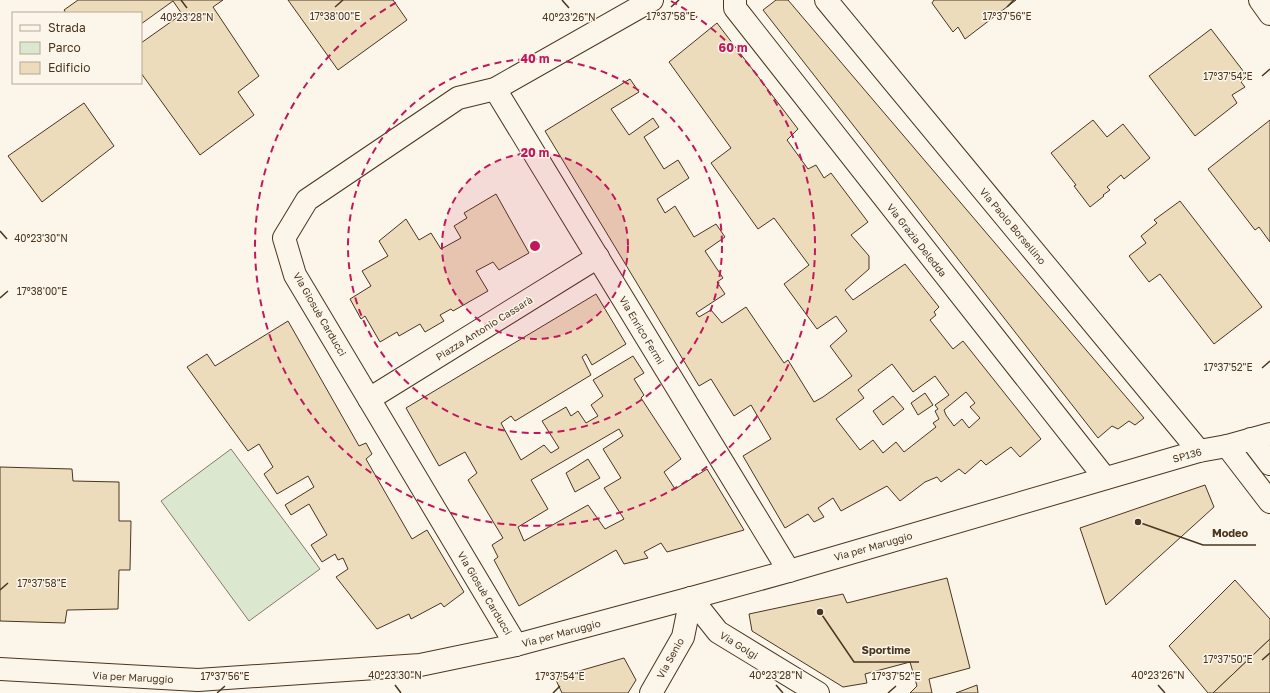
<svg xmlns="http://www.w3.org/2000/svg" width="1270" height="693" font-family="'Golos Text',sans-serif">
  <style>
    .green { fill: #dce7d0; stroke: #887966 }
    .building { fill: #ecdcbc; stroke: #4a3520; fill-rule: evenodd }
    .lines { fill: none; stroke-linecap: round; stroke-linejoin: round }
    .minor-casing { stroke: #4a3520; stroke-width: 24 }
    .minor { stroke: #fbf6e9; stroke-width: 22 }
    .ticks { fill: none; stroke: #4a3520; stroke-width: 1.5 }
    .ring { fill: none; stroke: #c2185b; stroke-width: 2; stroke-dasharray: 7 5 }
    .labels { text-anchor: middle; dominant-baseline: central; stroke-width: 3; stroke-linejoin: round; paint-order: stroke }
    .street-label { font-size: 10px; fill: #4a3520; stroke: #fbf6e9 }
    .ticks-label { font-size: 10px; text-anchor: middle; fill: #4a3520; stroke: #fbf6e9; stroke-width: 3; stroke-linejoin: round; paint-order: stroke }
    .centre { fill: #c2185b; stroke: #fbf6e9; stroke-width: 2 }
    .ring-label { font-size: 12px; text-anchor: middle; font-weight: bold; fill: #c2185b; stroke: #fbf6e9; stroke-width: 3; stroke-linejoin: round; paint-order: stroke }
    .leader { fill: none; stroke: #4a3520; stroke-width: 1.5 }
    .callout-dot { fill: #4a3520; stroke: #fbf6e9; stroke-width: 1.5 }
    .callout-label { font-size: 11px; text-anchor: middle; font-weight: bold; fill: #4a3520; stroke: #fbf6e9; stroke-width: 3; stroke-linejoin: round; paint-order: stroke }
  </style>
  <rect width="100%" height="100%" fill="#fbf6e9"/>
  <path class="green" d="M231,449L320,569L249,621L161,501Z"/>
  <g class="building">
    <path d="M78,0H223L213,7L259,76L238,92L254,115L200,155L141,73V43L182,14L173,1L141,24V13H66L64,10Z"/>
    <path d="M288,0H393L407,20L338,70Z"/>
    <path d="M776,0H788L1144,418L1135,425L1129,421L1118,429L1112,426L1098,438L763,10Z"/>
    <path d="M934,0H1016L965,39L958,27L953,32L932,3Z"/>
    <path d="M717,23L798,129L787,140L808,169L816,165L824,178L831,173L868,222L851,235L869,256V269L845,290L853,300L905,264L939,307L934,312L936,315L930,320L953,349L963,341L1041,439L1020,457L1011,447L986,465L981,460L965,474L959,469L941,482L937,477L925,482L900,501L887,486L841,511L833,498L818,508L824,517L814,522L808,514L785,528L743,456L771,439L751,405L734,416L711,379L699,386L545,131L630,79L639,92L611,109L629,135L653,118L659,127L644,137L664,169L678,160L689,178L657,199L665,213L675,206L694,237L716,224L725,237L705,251L723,278L717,282L725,294L696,313L699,317L711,310L722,323L746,307L784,363L788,360L814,402L823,397L852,376L830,346L847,331L836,316L817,329L784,284L809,265L774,218L758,229L711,163L731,148L669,62ZM892,364L913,392L935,376L949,395L935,405L938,409L935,411L939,419L933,423L936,427L904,452L896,442L883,453L873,440L860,450L836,419L864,398L858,390ZM966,392L975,403L970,407L980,418L969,428L962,419L954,426L946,415L944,410Z"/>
    <path d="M1211,29L1247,76L1241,82L1245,87L1232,95L1237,103L1195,136L1149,76Z"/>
    <path d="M84,103L114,146L42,202L8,156Z"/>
    <path d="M1093,120L1107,137L1123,124L1150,158L1124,179L1121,175L1107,187L1110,190L1103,195L1104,196L1090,207L1074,186L1076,185L1051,153Z"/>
    <path d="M1270,120V242L1259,227L1255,230L1208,169Z"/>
    <path d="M496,194L529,253L499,270L493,262L476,271L488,291L453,311L451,309L440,315L444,321L425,332L420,324L399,336L397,332L380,342L365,316L361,319L350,299L371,286L362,271L388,256L379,241L406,219L419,240L431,233L441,249L461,238L454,226L467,218L464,213Z"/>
    <path d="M1180,201L1262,307L1214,344L1160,274L1149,282L1129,256L1146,243L1141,236L1157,223L1154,220Z"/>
    <path d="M596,294L626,344L592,365L586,354L582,357L591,375L515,421L511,416L501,423L521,460L544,445L551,453L559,448L542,421L566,407L571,416L578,411L586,423L598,416L591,405L603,396L593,380L633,356L644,373L634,379L644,395L641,398L681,459L664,472L675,489L707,469L744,530L667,552L661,543L644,552L648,558L624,564L616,550L519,606L494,560L498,557L492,545L503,538L468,480L477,473L465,452L439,466L406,408ZM619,429L623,436L603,449L621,478L604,488L624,519L605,529L588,505L524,541L518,527L548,509L531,480Z"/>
    <path d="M288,321L359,446L366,443L372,454L366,459L412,539L427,530L464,592L444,607L441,603L411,619L409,614L377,629L336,577L348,569L343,558L338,560L335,554L322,562L311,545L327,535L309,504L291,515L285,505L314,487L308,476L277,494L264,474L273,467L259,444L248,451L187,367L207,354L215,366Z"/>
    <path d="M925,393L933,405L918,415L911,403Z"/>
    <path d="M893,396L904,409L883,425L873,411Z"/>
    <path d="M588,459L600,478L575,492L566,473Z"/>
    <path d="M0,467L72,469L73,481L119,482V521H131L130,570H119L118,609L67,610L65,623L0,621Z"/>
    <path d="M1205,485L1214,507L1106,605L1080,528Z"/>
    <path d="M947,578L970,668L929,679L932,693H910L917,686L910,662L865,674L867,683L843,687L752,631L749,614L843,594L847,603Z"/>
    <path d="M1235,580L1270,619V639L1213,693H1208L1169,646Z"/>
    <path d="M1270,639V693H1213Z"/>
    <path d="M624,658L636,680L628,693H562L555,678Z"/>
    <path d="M977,685L978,693H956Z"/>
  </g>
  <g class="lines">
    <defs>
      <g id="minor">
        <path d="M735,0V8L1105,478"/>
        <path d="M826,0L1199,451"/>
        <path d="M1260,0L1270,14"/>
        <path d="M495,89L789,571"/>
        <path d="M369,399L598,257"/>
        <path d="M1251,439L1270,464"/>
        <path d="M1227,446L1270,502"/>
        <path d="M691,598L718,632L818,693"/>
        <path d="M516,645L295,275L284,238L307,200L458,98L495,89L652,0"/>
        <path d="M0,669L198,680L420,665L516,645L691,598L789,571L1199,451L1227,446L1270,434"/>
        <path d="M651,693L683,637L691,598"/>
      </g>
    </defs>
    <use href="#minor" class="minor-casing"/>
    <use href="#minor" class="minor"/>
  </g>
  <path class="ticks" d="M181,0L187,8M562,0L569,8M335,7L343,0M671,7L679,0M1007,7L1014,0M1262,76L1270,69M0,231L7,239M0,298L8,291M1262,368L1270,361M0,590L8,583M1262,660L1270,653M395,685L401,693M776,685L783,693M1158,685L1165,693M217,693L225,686M553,693L560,686M888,693L896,686"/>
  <circle cx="535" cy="246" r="93" fill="#c2185b" fill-opacity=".12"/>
  <g class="ring">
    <circle cx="535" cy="246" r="93"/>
    <circle cx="535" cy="246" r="187"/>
    <path d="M671 1A280 280 0 1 1 399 1"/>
  </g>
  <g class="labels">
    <g class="street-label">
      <text transform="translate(1013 226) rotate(50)">Via Paolo Borsellino</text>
      <text transform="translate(917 240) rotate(52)">Via Grazia Deledda</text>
      <text transform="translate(320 314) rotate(60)">Via Giosuè Carducci</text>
      <text transform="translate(484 328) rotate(-32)">Piazza Antonio Cassarà</text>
      <text transform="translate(642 330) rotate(59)">Via Enrico Fermi</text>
      <text transform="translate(1187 455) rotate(-15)">SP136</text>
      <text transform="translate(873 546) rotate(-16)">Via per Maruggio</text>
      <text transform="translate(485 593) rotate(59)">Via Giosuè Carducci</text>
      <text transform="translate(561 633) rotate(-15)">Via per Maruggio</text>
      <text transform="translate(739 645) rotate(32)">Via Golgi</text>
      <text transform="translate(670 658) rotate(-61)">Via Senio</text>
      <text transform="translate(133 677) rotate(3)">Via per Maruggio</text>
    </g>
  </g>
  <g class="ticks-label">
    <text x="335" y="20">17°38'00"E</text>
    <text x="671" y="20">17°37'58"E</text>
    <text x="1007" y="20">17°37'56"E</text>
    <text x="187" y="21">40°23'28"N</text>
    <text x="569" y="21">40°23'26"N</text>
    <text x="1228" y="80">17°37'54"E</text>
    <text x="41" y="242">40°23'30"N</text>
    <text x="42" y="295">17°38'00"E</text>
    <text x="1228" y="371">17°37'52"E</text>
    <text x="42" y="587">17°37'58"E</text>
    <text x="1228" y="663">17°37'50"E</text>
    <text x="395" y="679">40°23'30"N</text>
    <text x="776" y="679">40°23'28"N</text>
    <text x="1158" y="679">40°23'26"N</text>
    <text x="225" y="680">17°37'56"E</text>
    <text x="560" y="680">17°37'54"E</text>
    <text x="896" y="680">17°37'52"E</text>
  </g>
  <circle cx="535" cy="246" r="6" class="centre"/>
  <g class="ring-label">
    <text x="733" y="52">60 m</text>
    <text x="535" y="63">40 m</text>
    <text x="535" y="157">20 m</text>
  </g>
  <path class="leader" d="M1138 522L1203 545H1256M820 612L854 662H919"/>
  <g class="callout-dot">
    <circle cx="1138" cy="522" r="4"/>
    <circle cx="820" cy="612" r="4"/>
  </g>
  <g class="callout-label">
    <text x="1230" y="537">Modeo</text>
    <text x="886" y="654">Sportime</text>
  </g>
  <rect x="12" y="12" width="130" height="72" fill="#fbf6e9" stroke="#b4a999"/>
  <rect x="20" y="25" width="20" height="6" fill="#fbf6e9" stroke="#b4a999"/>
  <text x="48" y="32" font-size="12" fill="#4a3520">Strada</text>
  <rect x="20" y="42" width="20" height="12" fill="#dce7d0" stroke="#b4a999"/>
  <text x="48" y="52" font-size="12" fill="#4a3520">Parco</text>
  <rect x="20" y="62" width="20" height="12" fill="#ecdcbc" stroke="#b4a999"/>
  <text x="48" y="72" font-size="12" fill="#4a3520">Edificio</text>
</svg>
